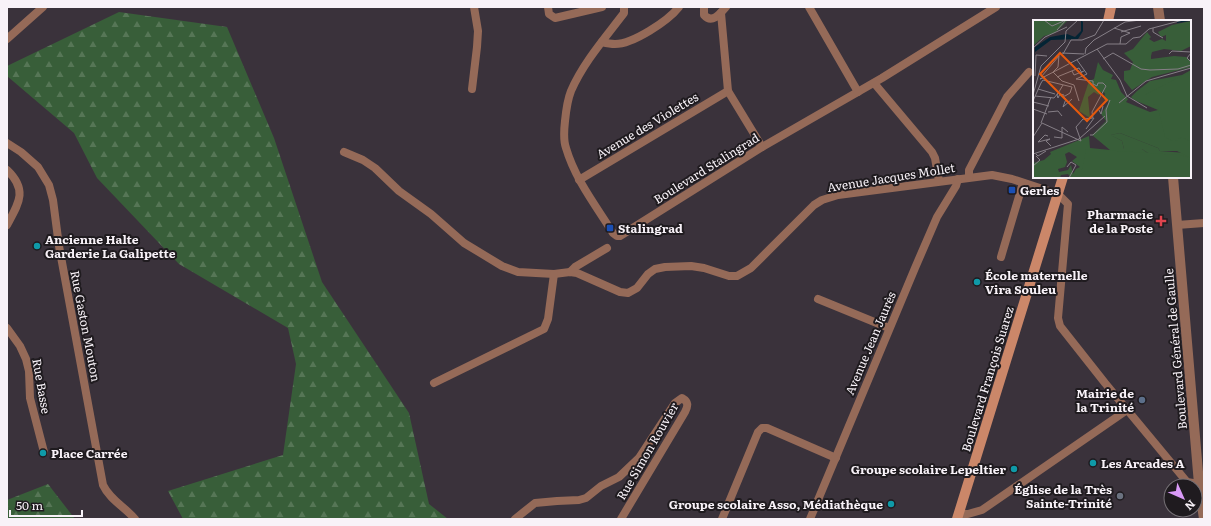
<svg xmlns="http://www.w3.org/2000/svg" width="1211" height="526" font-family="Literata,serif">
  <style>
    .forest { fill: url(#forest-firs) }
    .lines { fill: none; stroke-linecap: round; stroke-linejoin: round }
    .minor { stroke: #956a58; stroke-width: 8 }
    .tertiary { stroke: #956a58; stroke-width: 10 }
    .secondary { stroke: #cb8769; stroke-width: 10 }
    .transit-dot { fill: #1a4fb4; stroke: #1f1b1f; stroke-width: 1.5 }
    .health-dot { fill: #e0444e; stroke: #1f1b1f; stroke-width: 1.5 }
    .culture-dot { fill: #0f9aa8; stroke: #1f1b1f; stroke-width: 1.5 }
    .service-dot { fill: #5c6f8a; stroke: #1f1b1f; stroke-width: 1.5 }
    .worship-dot { fill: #6b7280; stroke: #1f1b1f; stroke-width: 1.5 }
    .labels { text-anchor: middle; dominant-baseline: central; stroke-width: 4; stroke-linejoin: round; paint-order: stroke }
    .street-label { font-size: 12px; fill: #f8f2f8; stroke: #1f1b1f }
    .poi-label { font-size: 12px; font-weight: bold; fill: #f8f2f8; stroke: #1f1b1f; text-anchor: start }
    .inset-river { fill: none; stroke: #042434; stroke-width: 2 }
    .inset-road { fill: none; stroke: #867f87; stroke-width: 1 }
    .view { fill: #e8590c; fill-opacity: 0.15; stroke: #e8590c; stroke-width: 2 }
    .inset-edge { fill: none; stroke: #f8f2f8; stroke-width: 2 }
  </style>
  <defs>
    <pattern id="forest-firs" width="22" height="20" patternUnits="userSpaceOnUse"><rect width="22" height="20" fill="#385e39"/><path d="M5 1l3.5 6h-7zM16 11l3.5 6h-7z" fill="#567656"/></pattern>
  </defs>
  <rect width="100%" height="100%" fill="#3a323b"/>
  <g class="forest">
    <path d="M119,12L227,27L274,138L322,282L409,413L429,504L448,519H183L168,491L283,455L296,364L288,328L179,264L97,178L74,133L7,76V66Z"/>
    <path d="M48,484L75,519H7V500Z"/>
  </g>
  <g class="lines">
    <g class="minor">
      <path d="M548,7L549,14L555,18L602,7"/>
      <path d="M624,7V13C605,38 583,63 571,91C567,101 566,111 565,121C564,130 563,140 566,148C575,179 596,206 613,233L617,236H620L762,147L882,78L996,7"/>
      <path d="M704,7V15C712,24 720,14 726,7"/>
      <path d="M809,7L858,92"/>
      <path d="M721,13L728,91L762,147"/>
      <path d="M7,39L43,7"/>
      <path d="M602,42C606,43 610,44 615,44C633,44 668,21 679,7"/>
      <path d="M874,83L932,152L935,158L939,181"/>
      <path d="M472,89L477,47L478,31L474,7"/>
      <path d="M7,143L21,152L38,167L49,185L53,200L59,246L103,485C110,500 125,507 135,519"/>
      <path d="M344,152L363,160L375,168L399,191L431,214L464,243L502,266L518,272L554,274L570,272L577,273L620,292L628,293L637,288L648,274L655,269L665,267L691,266L704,268L729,276H737L751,268L814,205L822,200L838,195L992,175L1012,179L1058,194L1068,204L1058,318L1060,326L1105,383L1187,482L1199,484"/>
      <path d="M7,170C28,190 19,203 7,225"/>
      <path d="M969,177V170L1007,97L1029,72"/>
      <path d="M579,180L728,91"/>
      <path d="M1177,225L1204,223"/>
      <path d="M1001,257L1023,183"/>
      <path d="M570,272L575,267L607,248"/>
      <path d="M818,299L889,328"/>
      <path d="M7,328L20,346L26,359L29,371L30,398L44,452"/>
      <path d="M434,383L544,329L548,319L554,274"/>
      <path d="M959,514H968L982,510L1127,410"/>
      <path d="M515,519L535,503L557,501L579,500L586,498L601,486L619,477L639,458L675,403L682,398C689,402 688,406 685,412L621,519"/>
      <path d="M722,519L758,432L762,428H767L836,458"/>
      <path d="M810,519L915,268L937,217L956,186L958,179"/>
    </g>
    <g class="tertiary">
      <path d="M1158,7L1160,21"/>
      <path d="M1173,177L1199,484L1204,519"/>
    </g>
    <g class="secondary">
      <path d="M1108,21L1111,7"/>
      <path d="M957,519L1063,177"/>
    </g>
  </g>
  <g class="transit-dot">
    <rect x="1008" y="186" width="8" height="8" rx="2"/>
    <rect x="606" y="224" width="8" height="8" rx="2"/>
  </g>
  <path class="health-dot" d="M1159 215h4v4h4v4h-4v4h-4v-4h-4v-4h4z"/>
  <g class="culture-dot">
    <circle cx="37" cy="246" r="4"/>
    <circle cx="977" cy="282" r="4"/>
    <circle cx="43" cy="453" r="4"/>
    <circle cx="1093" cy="463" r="4"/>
    <circle cx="1014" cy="469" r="4"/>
    <circle cx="891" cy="504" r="4"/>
  </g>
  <circle class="service-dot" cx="1142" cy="400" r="4"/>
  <circle class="worship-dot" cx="1120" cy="496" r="4"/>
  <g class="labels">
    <g class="street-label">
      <text transform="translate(647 125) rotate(-31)">Avenue des Violettes</text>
      <text transform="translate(706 168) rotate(-32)">Boulevard Stalingrad</text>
      <text transform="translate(891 177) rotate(-9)">Avenue Jacques Mollet</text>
      <text transform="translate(86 326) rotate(79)">Rue Gaston Mouton</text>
      <text transform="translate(870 343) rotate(-67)">Avenue Jean Jaurès</text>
      <text transform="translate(1175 349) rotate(-95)">Boulevard Général de Gaulle</text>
      <text transform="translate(987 379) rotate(-73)">Boulevard François Suarez</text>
      <text transform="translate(42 386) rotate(80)">Rue Basse</text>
      <text transform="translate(647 451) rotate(-60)">Rue Simon Rouvier</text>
    </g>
    <g class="poi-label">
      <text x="1020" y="190">Gerles</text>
      <text x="1153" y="214" text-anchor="end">Pharmacie<tspan x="1153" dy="14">de la Poste</tspan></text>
      <text x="618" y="228">Stalingrad</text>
      <text x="45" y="239">Ancienne Halte<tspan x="45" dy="14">Garderie La Galipette</tspan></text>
      <text x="985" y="275">École maternelle<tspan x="985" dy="14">Vira Souleu</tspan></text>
      <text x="1134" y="393" text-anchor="end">Mairie de<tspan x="1134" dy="14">la Trinité</tspan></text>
      <text x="51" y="453">Place Carrée</text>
      <text x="1101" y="463">Les Arcades A</text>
      <text x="1006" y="469" text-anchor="end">Groupe scolaire Lepeltier</text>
      <text x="1112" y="489" text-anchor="end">Église de la Très<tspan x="1112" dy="14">Sainte-Trinité</tspan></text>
      <text x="883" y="504" text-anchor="end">Groupe scolaire Asso, Médiathèque</text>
    </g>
  </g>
  <g transform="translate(1033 20)">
    <rect width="158" height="158" fill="#3a323b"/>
    <path d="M87,113L125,128L127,131L153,133L158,138V143L119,136L109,129H91L89,121L77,115Z" fill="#385e39"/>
    <path d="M0,0H35L22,13L11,16L0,26ZM158,1V26L148,31L131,29L119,32L118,36V39L141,36L153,37L158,41V47L119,57L99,70L91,60V51L97,50L100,42L91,33L100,29L114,12L118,17L116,19L121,22L129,19L133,21V15L128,17L125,12L139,5ZM65,42L70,50L80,55L78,59L83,60L88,72L95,79L93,82L117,92L125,90L101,80L98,77L104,71L117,61L149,55L158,50V138L144,131H127L125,128L87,113L78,115L89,121L91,129H109L116,134L118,158H38L35,154L28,155L27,158H0V143L11,140L18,134L17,132L56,116L57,128L77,130L59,115L73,101L68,94L76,82L71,80L72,73L68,72L66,75L61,72L55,77L57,98L46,91L56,61L61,59ZM36,132L44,137L39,141L47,147L43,149L40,154L38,145L35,150L26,152L25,149L32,147L34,142L32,134Z" fill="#385e39" fill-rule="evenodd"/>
    <path d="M158,51V122L149,117L141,122L132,117L125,88L110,76ZM53,129L147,135L154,137L158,143V158H41L49,149Z" fill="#385e39"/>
    <path d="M48,0L50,2V11L45,19L18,20L2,32L0,72L2,27L17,17L34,14L42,17L48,11Z" fill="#042434"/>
    <path class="inset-river" d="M144,2L157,0"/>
    <path class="inset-road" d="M11,0L19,6L33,0L24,10M81,8L97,13L88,17L87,24M120,8V12L130,18M88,12L108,6M0,28L12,17L34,7M64,29L87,60L94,76L114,88M29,33L51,34M158,33L154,38L158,42M30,34L38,20H49L62,15L71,0M52,34L53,28L61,20L92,2L107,0M136,34L139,31L158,32M26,35L25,47L20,52L29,61L41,65L46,81M70,39L80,33L108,49L117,50L145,49L158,45M44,40L54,54L43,59L60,61V64L64,66L65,63H70L73,66L59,92L60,98M39,51L41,55L51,51M2,56L3,35L14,36M8,57L26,36M12,57L7,59L74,24H93L100,18L107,17L116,9L150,0M24,57L46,48L49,53M8,63L10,60L39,67L37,73L32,76M30,65L24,75L25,78L27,74L31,75M5,69L22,74M0,75L8,46L32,22L33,11L45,0M2,76L21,78L26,72M32,76H30L33,79L30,87L39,79M0,81L8,63M0,82L16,86M86,83L113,61L158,48M0,89L14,94M66,90L68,94L70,86M15,92L25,91L29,96M8,103L18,77M9,103L48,121L43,107L50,99L60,98M53,109L61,98M57,115H60L74,102L73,90L77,80M15,116L12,115L5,122L17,119L13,121L18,126M0,117L9,103M21,117L29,118V107L35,112M0,134L46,119L72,96M3,134L5,136L13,131M0,146L7,140L3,136M34,147L38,142L43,145L36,158"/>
    <path class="view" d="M27,33L74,80L54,101L7,54Z"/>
    <rect width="158" height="158" class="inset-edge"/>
  </g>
  <rect width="1211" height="526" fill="none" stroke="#f8f2f8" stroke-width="16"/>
  <g transform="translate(1183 498) rotate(135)"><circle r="19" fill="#1f1b1f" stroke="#767176"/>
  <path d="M0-3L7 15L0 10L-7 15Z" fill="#d99af7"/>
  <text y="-6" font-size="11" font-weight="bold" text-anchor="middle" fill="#f8f2f8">N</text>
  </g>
  <path d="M10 510v6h72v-6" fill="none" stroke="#f8f2f8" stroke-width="2"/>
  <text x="16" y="510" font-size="12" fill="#f8f2f8" stroke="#1f1b1f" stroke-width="3" paint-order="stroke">50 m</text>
</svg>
